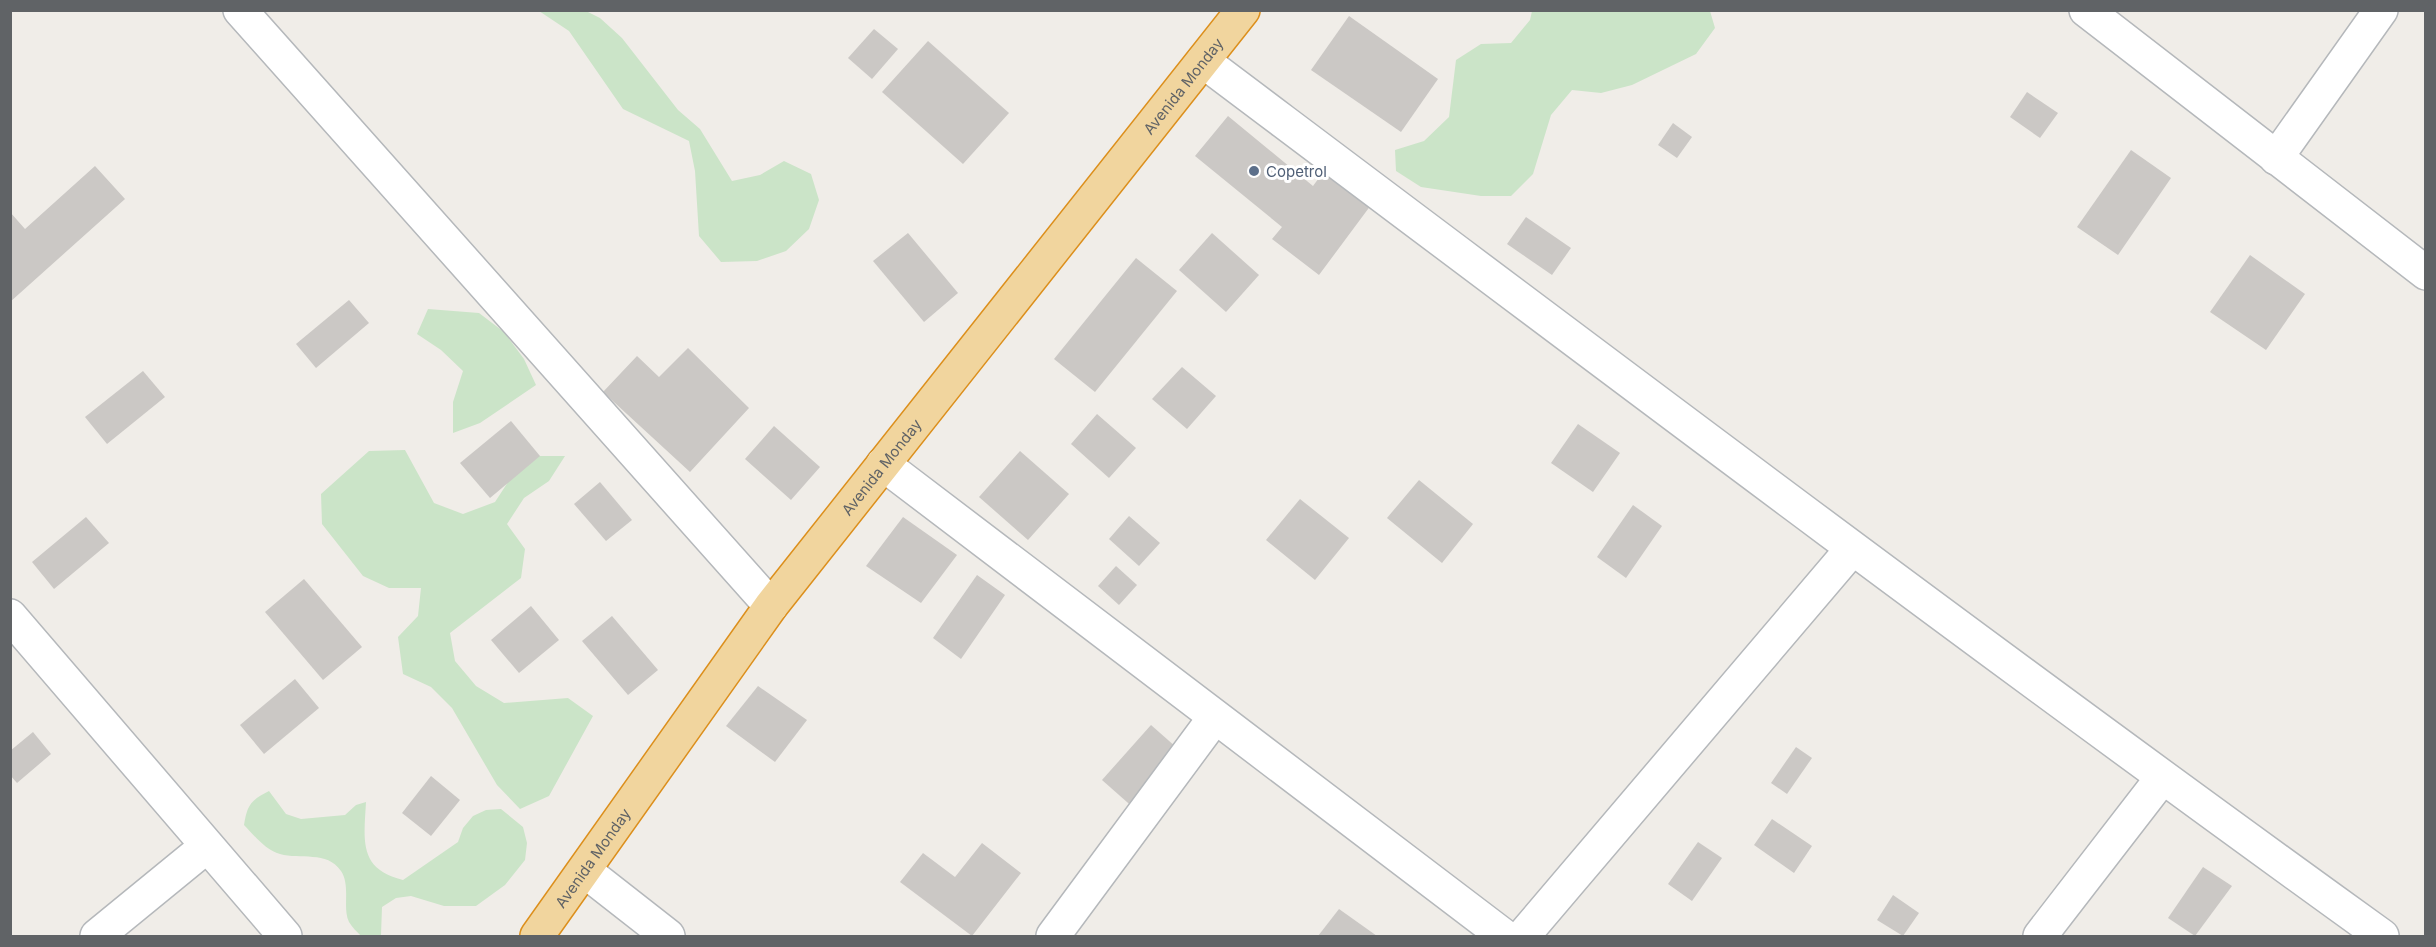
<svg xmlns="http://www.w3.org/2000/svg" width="2436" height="947" font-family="Inter,sans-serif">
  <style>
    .green { fill: #cbe4c8 }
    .building { fill: #cbc8c5 }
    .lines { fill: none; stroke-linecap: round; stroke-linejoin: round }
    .street-casing { stroke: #b5b8bb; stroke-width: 36 }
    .highway-casing { stroke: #dc8f1c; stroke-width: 36 }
    .street { stroke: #fff; stroke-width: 33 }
    .highway { stroke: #f1d59e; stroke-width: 33 }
    .service-dot { fill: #5c6f8a; stroke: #fff; stroke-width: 2 }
    .labels { text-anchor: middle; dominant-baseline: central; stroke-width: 6; stroke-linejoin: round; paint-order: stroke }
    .street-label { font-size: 15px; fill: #606366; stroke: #fff }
    .service-label { font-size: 15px; fill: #4e5e75; stroke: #fff; text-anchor: start }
  </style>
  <rect width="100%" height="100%" fill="#f0ede8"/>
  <g class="green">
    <path d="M539,11H586L600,18L622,38L678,110L700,129L732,181L760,175L784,161L811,174L819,200L809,229L786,251L757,261L721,262L699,236L695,171L689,141L623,109L569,31Z"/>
    <path d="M1532,11H1710L1715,28L1696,54L1632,85L1601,93L1572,90L1551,115L1533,174L1511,196H1481L1421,187L1396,171L1395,150L1424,141L1449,117L1456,60L1481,44L1511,43L1530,20Z"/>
    <path d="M428,309L479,313L504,332L524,359L536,385L480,423L453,433V402L463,371L441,350L417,334Z"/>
    <path d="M405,450L434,503L463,514L495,502L512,476L535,456H565L549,481L524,498L507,524L525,549L521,578L450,633L455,661L476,686L504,703L568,698L593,716L549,796L520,809L497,785L452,708L431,687L403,674L398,637L418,616L421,588H389L363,576L322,524L321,494L369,451Z"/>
    <path d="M269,791L286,814L301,819L345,815L356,805L366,802C364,840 358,869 403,880L458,842L463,828L473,816L486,810L501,809L523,827L527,843L525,860L505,885L476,906H444L411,896L396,898L382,907L381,935L361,936C357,932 352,927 349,922C342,908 351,886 341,871C327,850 300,860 280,854C265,850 254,835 244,825C247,805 251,800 269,791Z"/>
  </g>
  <g class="building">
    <path d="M1349,16L1438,79L1401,132L1311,70Z"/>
    <path d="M874,29L898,49L872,79L848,58Z"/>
    <path d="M928,41L1009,113L963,164L882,92Z"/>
    <path d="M2027,92L2058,113L2040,138L2010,117Z"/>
    <path d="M1228,116L1313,186L1324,171L1371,205L1319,275L1272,239L1282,227L1195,156Z"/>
    <path d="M1673,123L1692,137L1677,158L1658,145Z"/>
    <path d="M2131,150L2171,178L2118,255L2077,227Z"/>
    <path d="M95,166L125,199L10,302V212L25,229Z"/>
    <path d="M1526,217L1571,248L1552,275L1507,244Z"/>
    <path d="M908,233L958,293L924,322L873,261Z"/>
    <path d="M1212,233L1259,275L1226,312L1179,270Z"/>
    <path d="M2250,255L2305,294L2266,350L2210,312Z"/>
    <path d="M1136,258L1177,291L1095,392L1054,359Z"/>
    <path d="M349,300L369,323L316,368L296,344Z"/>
    <path d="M688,348L749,408L690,472L603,392L637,356L659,377Z"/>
    <path d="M1182,367L1216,396L1187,429L1152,399Z"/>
    <path d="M143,371L165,397L107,444L85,417Z"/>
    <path d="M1097,414L1136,448L1109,478L1071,444Z"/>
    <path d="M511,421L540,456L490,498L460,463Z"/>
    <path d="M1578,424L1620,453L1593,492L1551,463Z"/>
    <path d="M774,426L820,467L791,500L745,459Z"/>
    <path d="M1020,451L1069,494L1028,540L979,497Z"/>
    <path d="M1419,480L1473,524L1442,563L1387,518Z"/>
    <path d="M600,482L632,520L606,541L574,504Z"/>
    <path d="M1300,499L1349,538L1315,580L1266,540Z"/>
    <path d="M1633,505L1662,526L1626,578L1597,557Z"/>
    <path d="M1129,516L1160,543L1139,566L1109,539Z"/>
    <path d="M86,517L109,543L54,589L32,562Z"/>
    <path d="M903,517L957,555L921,603L866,566Z"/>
    <path d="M1116,566L1137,585L1119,605L1098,586Z"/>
    <path d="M977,575L1005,595L961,659L933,638Z"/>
    <path d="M304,579L362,647L323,680L265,612Z"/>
    <path d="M531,606L559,640L519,673L491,640Z"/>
    <path d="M612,616L658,670L628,695L582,641Z"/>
    <path d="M295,679L319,708L264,754L240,725Z"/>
    <path d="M758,686L807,720L775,762L726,726Z"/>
    <path d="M1151,725L1185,755L1136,810L1102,780Z"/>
    <path d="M33,732L51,754L17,783L10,775V751Z"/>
    <path d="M1796,747L1812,758L1787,794L1771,783Z"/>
    <path d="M431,776L460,800L431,836L402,813Z"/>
    <path d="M1772,819L1812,846L1794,873L1754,845Z"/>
    <path d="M1698,842L1722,858L1692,901L1668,884Z"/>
    <path d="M982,843L1021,873L972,936L900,882L923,853L955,877Z"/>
    <path d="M2203,867L2232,886L2195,936L2168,918Z"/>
    <path d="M1893,895L1919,913L1903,936L1877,920Z"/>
    <path d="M1339,909L1377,936H1318Z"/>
  </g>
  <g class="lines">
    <defs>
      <g id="street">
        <path d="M240,10L771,606"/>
        <path d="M2086,10L2426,273"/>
        <path d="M1203,61C1594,355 1985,650 2382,936"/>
        <path d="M2276,158L2381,10"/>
        <path d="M883,464L1504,936"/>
        <path d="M10,616L285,936"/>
        <path d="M585,871L668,936"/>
        <path d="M97,936L207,846"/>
        <path d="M1053,936L1215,717"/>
        <path d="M1523,936L1852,549"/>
        <path d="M2040,936L2162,778"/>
      </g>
      <g id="highway">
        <path id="s1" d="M537,936L771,606L1243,10"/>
      </g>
    </defs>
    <use href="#street" class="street-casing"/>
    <use href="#highway" class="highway-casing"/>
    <use href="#street" class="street"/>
    <use href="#highway" class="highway"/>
  </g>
  <circle class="service-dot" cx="1254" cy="171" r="6"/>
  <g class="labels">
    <g class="street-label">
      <text stroke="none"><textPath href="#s1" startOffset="1068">Avenida Monday</textPath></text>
      <text stroke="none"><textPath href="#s1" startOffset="582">Avenida Monday</textPath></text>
      <text stroke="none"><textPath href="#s1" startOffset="96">Avenida Monday</textPath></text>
    </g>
    <g class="service-label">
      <text x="1266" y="171">Copetrol</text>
    </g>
  </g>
  <rect width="2436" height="947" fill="none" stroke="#606366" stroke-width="24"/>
</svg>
